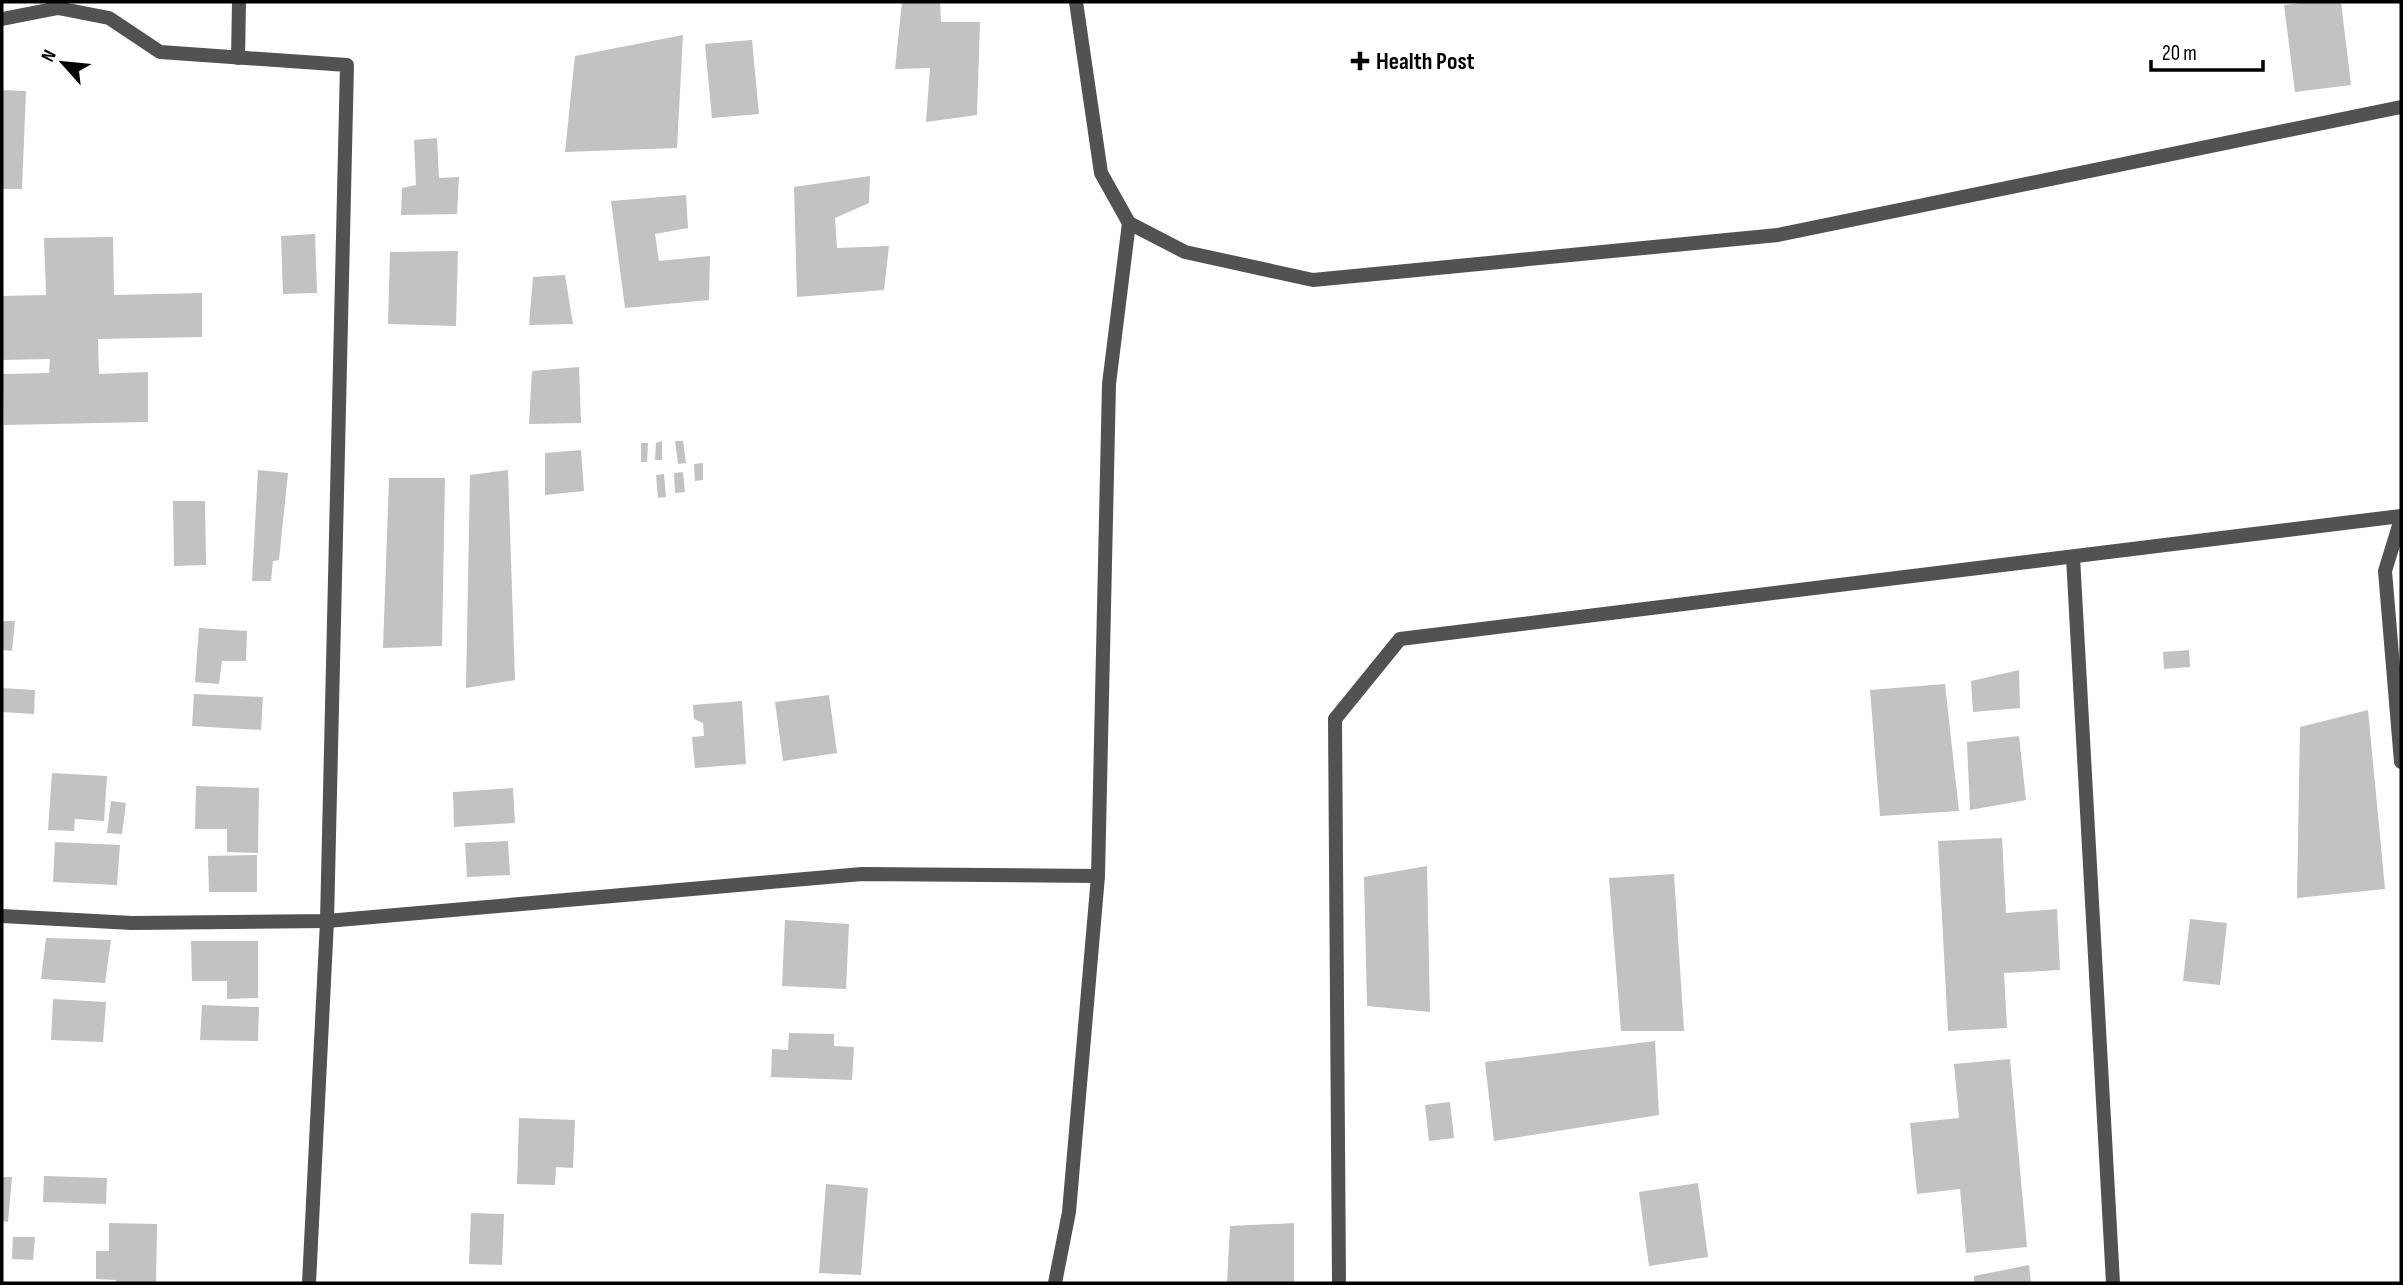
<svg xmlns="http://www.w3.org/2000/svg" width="2403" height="1285" font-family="'Sofia Sans Condensed',sans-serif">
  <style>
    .building { fill: #c2c2c2 }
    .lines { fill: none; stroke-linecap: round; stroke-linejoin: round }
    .street { stroke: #525252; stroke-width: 14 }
    .poi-dot { fill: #000; stroke: #fff; stroke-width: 2.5 }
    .labels { text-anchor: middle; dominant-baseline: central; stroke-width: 7; stroke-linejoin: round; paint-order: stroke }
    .poi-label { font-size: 24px; font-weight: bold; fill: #000; stroke: #fff; text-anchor: start }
  </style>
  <rect width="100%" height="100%" fill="#fff"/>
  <g class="building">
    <path d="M902,2H940L941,22H980L977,115L926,122L930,68L895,69Z"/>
    <path d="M2311,2H2341L2351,85L2295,92L2284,5Z"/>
    <path d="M683,35L677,148L565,152L575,56Z"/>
    <path d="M752,40L759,114L712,118L705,44Z"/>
    <path d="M2,90L26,91L22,189H2Z"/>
    <path d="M437,138L439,178L459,177L457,214L401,215L402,188L416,185L414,140Z"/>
    <path d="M870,176L869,203L835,218L837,248L889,246L884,290L797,297L794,187Z"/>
    <path d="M686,195L688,228L655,234L659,261L710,256L709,300L625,308L611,201Z"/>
    <path d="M315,234L317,293L283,294L281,236Z"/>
    <path d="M113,237L114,295L202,293V337L98,339L99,374L148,372V422L4,425L3,374L49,373L50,359L2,360V296L46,295L44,238Z"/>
    <path d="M458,251L456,326L388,324L390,252Z"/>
    <path d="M565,275L573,324L529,325L533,277Z"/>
    <path d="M579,367L581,423L529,424L532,371Z"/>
    <path d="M662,441V460H655L656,443Z"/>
    <path d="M675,441H683L686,463L678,464Z"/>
    <path d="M641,443H648L647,462H641Z"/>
    <path d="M581,450L584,491L545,495V453Z"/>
    <path d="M703,463V480L695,481L694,464Z"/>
    <path d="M258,470L288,473L279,560L273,561L271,581H252Z"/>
    <path d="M508,470L515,680L466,688L470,475Z"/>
    <path d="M683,472L685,492L675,493L674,473Z"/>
    <path d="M664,474L666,497L658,498L656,475Z"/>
    <path d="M389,478H445L442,646L383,648Z"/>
    <path d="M173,501H205L206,565L174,566Z"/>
    <path d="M2,621H15L12,651L2,650Z"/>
    <path d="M199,628L247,631L246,661H222L219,684L195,682Z"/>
    <path d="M2189,650L2190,667L2164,669L2163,652Z"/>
    <path d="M2019,670L2020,708L1973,712L1971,681Z"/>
    <path d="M1945,684L1959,811L1880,816L1870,690Z"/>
    <path d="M2,688L35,690L34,714L2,712Z"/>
    <path d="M194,694L263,697L261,730L192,726Z"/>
    <path d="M829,695L837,753L783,761L775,702Z"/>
    <path d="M742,701L746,764L695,768L692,737L704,736L703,723L694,719L693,705Z"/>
    <path d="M2368,710L2385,889L2297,898L2300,727Z"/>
    <path d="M2019,736L2026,800L1970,810L1967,742Z"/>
    <path d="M52,773L107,776L104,821L75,819L74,831L48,830Z"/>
    <path d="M196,786L259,788L258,853L227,852V829H195Z"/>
    <path d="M513,788L515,823L454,827L453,792Z"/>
    <path d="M111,801L126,803L122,834L107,833Z"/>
    <path d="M2002,838L2006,913L2057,909L2060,970L2004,973L2007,1028L1948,1031L1938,841Z"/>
    <path d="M508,841L510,875L467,877L465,843Z"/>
    <path d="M55,842L120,845L117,885L53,882Z"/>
    <path d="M257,855V892H209L208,856Z"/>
    <path d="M1427,866L1430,1012L1367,1006L1364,877Z"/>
    <path d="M1674,874L1684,1031H1621L1609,878Z"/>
    <path d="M2190,919L2227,923L2220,985L2183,981Z"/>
    <path d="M785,920L849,924L846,989L782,986Z"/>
    <path d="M46,938L111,940L105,983L41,979Z"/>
    <path d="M191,941H258V998L227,999V981H192Z"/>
    <path d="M53,999L106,1002L103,1042L51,1040Z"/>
    <path d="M202,1005L259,1007L258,1041L200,1040Z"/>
    <path d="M789,1033L834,1034V1046L854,1047L852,1080L771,1077L772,1049L788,1050Z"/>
    <path d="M1655,1041L1659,1115L1494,1141L1485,1062Z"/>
    <path d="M2010,1059L2027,1247L1966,1253L1960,1189L1917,1194L1910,1123L1959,1118L1954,1064Z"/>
    <path d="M1450,1102L1454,1138L1429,1141L1425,1105Z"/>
    <path d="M519,1118L575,1120L573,1168L556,1167L555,1185L517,1184Z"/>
    <path d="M44,1176L107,1178L106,1204L43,1202Z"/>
    <path d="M2,1177H12L8,1222L2,1221Z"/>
    <path d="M1698,1183L1708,1257L1649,1266L1639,1192Z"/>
    <path d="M826,1184L868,1188L861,1275L819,1273Z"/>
    <path d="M471,1213L504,1214L502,1265L469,1264Z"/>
    <path d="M109,1223L157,1224L156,1283H115L116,1280L96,1279V1251H109Z"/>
    <path d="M1294,1223V1283H1227L1230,1226Z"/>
    <path d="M13,1237H35L33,1260L12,1259Z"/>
    <path d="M2029,1265L2031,1283H1974V1276Z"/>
  </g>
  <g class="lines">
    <g class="street">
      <path d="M1076,2L1101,173L1129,223L1185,252L1313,280L1778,235L2401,107"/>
      <path d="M2,19L58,8L109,18L160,52L347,65L327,921L309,1283"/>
      <path d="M238,58L239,2"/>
      <path d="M2401,519L2385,571L2401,762"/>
      <path d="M2073,557L2113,1283"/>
      <path d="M2,916L132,923L327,921L862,874L1098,876"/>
      <path d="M1055,1283L1069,1212L1098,876L1109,384L1129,223"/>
      <path d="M1339,1283L1335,719L1400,639L2401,516"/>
    </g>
  </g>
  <path class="poi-dot" d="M1356.5 50.5h7v7h7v7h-7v7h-7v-7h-7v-7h7z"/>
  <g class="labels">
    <g class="poi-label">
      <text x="1376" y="61">Health Post</text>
    </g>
  </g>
  <rect width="2403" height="1285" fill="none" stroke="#000000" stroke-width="7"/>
  <g transform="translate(63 63) rotate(297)" stroke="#ffffff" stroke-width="5" paint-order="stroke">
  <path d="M0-5L12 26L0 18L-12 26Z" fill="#000000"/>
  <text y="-10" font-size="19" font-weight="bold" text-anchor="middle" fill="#000000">N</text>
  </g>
  <path d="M2151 60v10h112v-10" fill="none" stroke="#000000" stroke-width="3.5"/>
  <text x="2162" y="60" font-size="21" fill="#000000" stroke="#ffffff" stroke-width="5" paint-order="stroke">20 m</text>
</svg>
